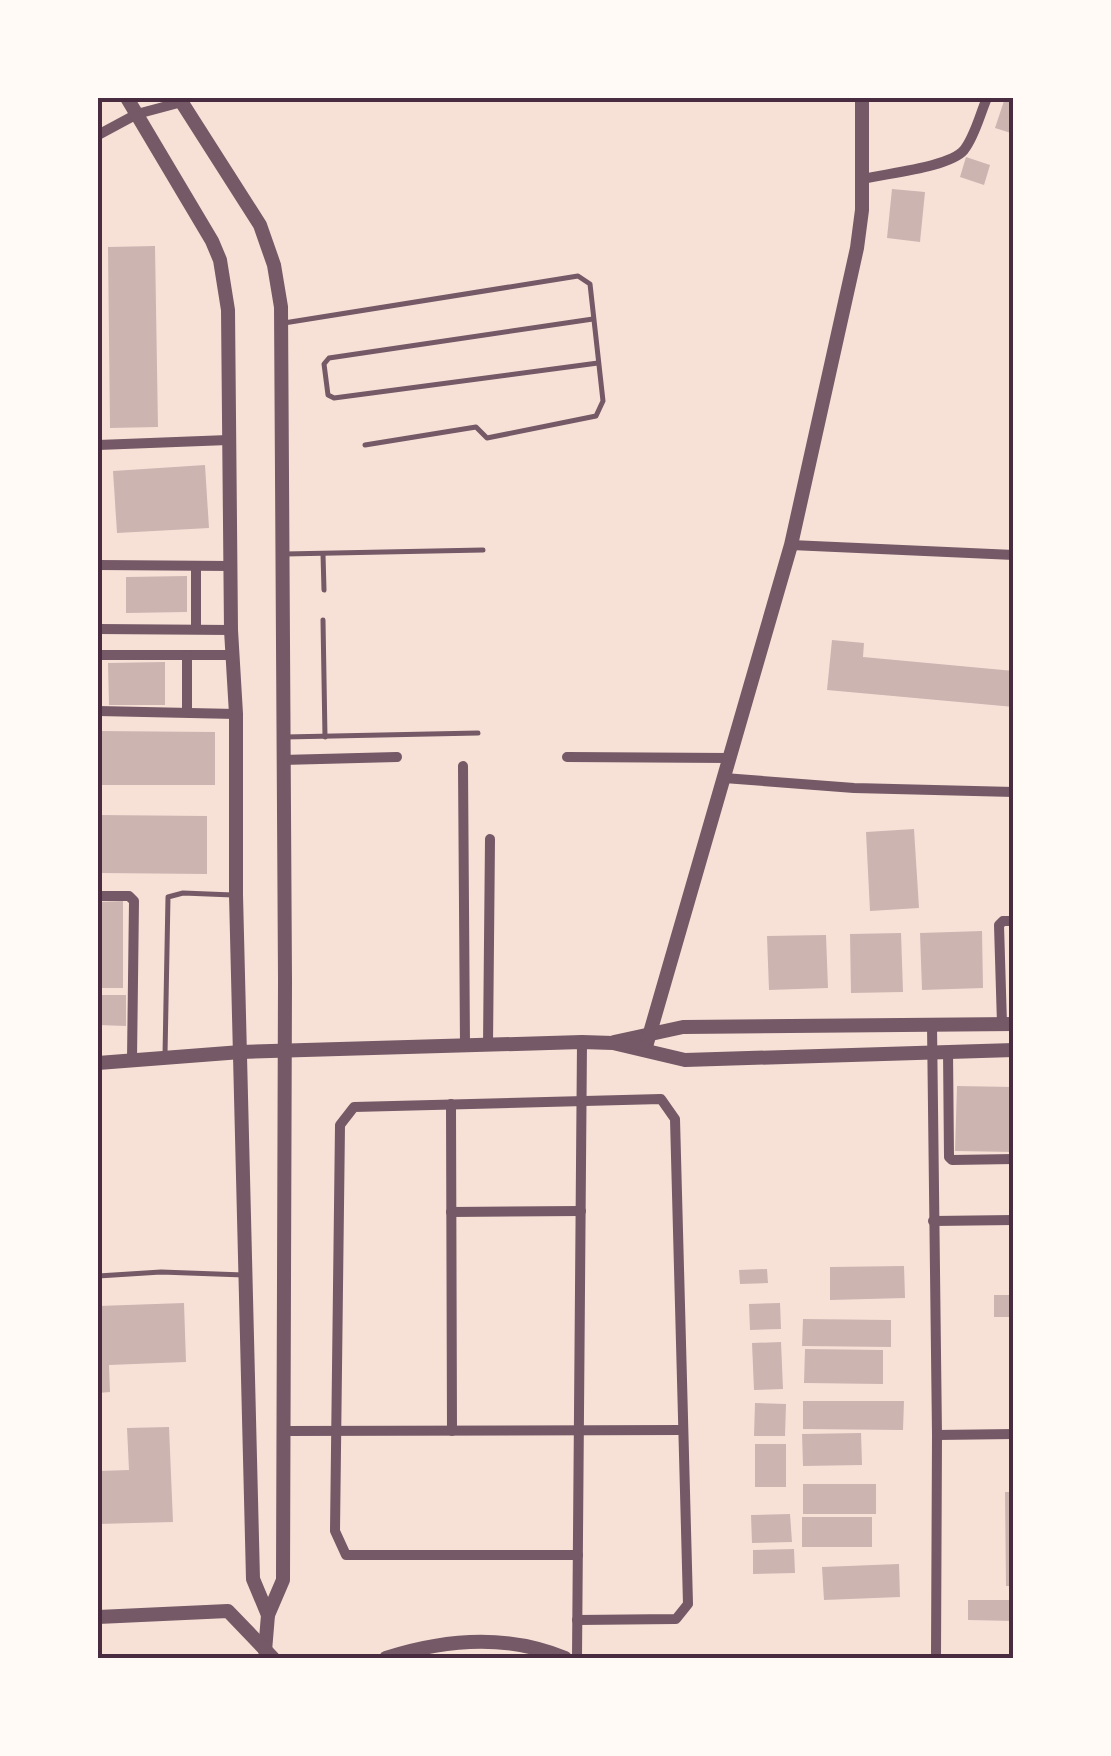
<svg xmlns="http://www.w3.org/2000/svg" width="1111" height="1756" font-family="'Crimson Pro',serif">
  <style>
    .building { fill: #ccb4b1 }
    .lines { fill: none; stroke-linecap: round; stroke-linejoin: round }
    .service { stroke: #755966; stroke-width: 5 }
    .minor { stroke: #755966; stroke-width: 10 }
    .tertiary { stroke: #755966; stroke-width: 14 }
    .neatline { fill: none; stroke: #4a2c40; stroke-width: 4 }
  </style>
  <rect width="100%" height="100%" fill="#f7e1d7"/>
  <g class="building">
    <path d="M1005,98H1014V134L995,128Z"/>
    <path d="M966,157L990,165L984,185L960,177Z"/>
    <path d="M892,189L925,192L920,242L887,238Z"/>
    <path d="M155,246L158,427L110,428L108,247Z"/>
    <path d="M205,465L209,528L117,533L113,471Z"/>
    <path d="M187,576V612L126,613V577Z"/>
    <path d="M832,640L864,643L863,657L1014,671V707L827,690Z"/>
    <path d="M165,662V705H109L108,663Z"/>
    <path d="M98,731L215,732V785H98Z"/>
    <path d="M98,815L207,816V874L98,873Z"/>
    <path d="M914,829L919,908L870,911L866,832Z"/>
    <path d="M123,901V988H98V902Z"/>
    <path d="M982,931L983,988L922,990L920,933Z"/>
    <path d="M901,933L903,992L851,993L850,934Z"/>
    <path d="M826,935L828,988L769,990L767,936Z"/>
    <path d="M98,995H126V1026L98,1025Z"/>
    <path d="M957,1086L1014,1087V1152L955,1151Z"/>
    <path d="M904,1266L905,1298L830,1300V1267Z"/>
    <path d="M767,1269L768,1283L740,1284L739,1270Z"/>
    <rect x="994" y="1295" width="20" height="22"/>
    <path d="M184,1303L186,1362L109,1365L110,1392L98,1393V1306Z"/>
    <path d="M780,1303L781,1329L750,1330L749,1304Z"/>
    <path d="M803,1319L891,1320V1347L802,1346Z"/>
    <path d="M781,1342L783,1389L754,1390L752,1343Z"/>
    <path d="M805,1349L883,1350V1384L804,1383Z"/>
    <path d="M803,1401H904L903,1430L803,1429Z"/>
    <path d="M755,1403L786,1404L785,1436H754Z"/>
    <path d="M169,1427L173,1522L98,1524V1471L129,1470L127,1428Z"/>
    <path d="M861,1433L862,1465L803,1466L802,1434Z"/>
    <rect x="755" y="1444" width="31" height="43"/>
    <rect x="803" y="1484" width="73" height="30"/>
    <path d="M1005,1492H1014V1586H1006Z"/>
    <path d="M790,1514L792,1542L752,1543L751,1515Z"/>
    <rect x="802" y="1517" width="70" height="30"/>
    <path d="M794,1549L795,1573L753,1574V1550Z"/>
    <path d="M899,1564L900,1597L824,1600L822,1567Z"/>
    <path d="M968,1600H1014V1621L968,1620Z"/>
  </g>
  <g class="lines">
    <g class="service">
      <path d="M593,319L329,358L324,364L328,395L334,398L598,363"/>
      <path d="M284,323L578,276L590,284L603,401L596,416L487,438L476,427L365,445"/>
      <path d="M285,554L483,550"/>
      <path d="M323,554L324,590"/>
      <path d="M323,620L325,737"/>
      <path d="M285,737L478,733"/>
      <path d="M165,1055L168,897L183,893L233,895"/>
      <path d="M98,1276L161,1272L244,1275"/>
    </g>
    <g class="minor">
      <path d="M98,135L137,114L182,102"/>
      <path d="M863,179C888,173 950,167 964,150C975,136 980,114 987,98"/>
      <path d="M98,445L228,440"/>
      <path d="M791,545L1014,555"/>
      <path d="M98,565L230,566"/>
      <path d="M98,629L231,630"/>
      <path d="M196,629V566"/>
      <path d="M98,655H233"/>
      <path d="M187,655V711"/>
      <path d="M98,711L236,714"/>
      <path d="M567,757L729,758"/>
      <path d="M282,760L397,757"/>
      <path d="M463,766L465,1046"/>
      <path d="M724,778L854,788L1014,792"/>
      <path d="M98,896H129L134,901L132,1060"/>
      <path d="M1002,1024L999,925L1003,921H1014"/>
      <path d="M932,1025L937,1435L936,1658"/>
      <path d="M488,1045L490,839"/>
      <path d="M948,1051L949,1157L952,1160L1014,1159"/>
      <path d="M451,1104L452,1431"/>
      <path d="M451,1212L581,1211"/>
      <path d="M933,1221L1014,1220"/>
      <path d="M283,1431L683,1430"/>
      <path d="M937,1435L1014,1434"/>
      <path d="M577,1620L676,1619L688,1604L675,1119L661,1099L354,1107L340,1125L335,1531L346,1555H578"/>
      <path d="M577,1658L582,1042"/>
    </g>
    <g class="tertiary">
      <path d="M127,98L212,241L220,260L228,310L231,630L236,714V895L253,1579L268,1615"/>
      <path d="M179,98L260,225L274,265L281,307L285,980L283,1580L268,1615L265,1651"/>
      <path d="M614,1042L683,1027L1014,1024"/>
      <path d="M645,1050L791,545L857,248L862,210V98"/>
      <path d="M98,1063L241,1052L582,1042L613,1043L685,1060L1014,1050"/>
      <path d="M98,1617L228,1611L273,1658"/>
      <path d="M386,1658C445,1639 507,1634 565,1658"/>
    </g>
  </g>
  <rect width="1111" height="1756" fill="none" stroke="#fffaf5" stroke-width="200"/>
  <rect x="100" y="100" width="911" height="1556" class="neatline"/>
</svg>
